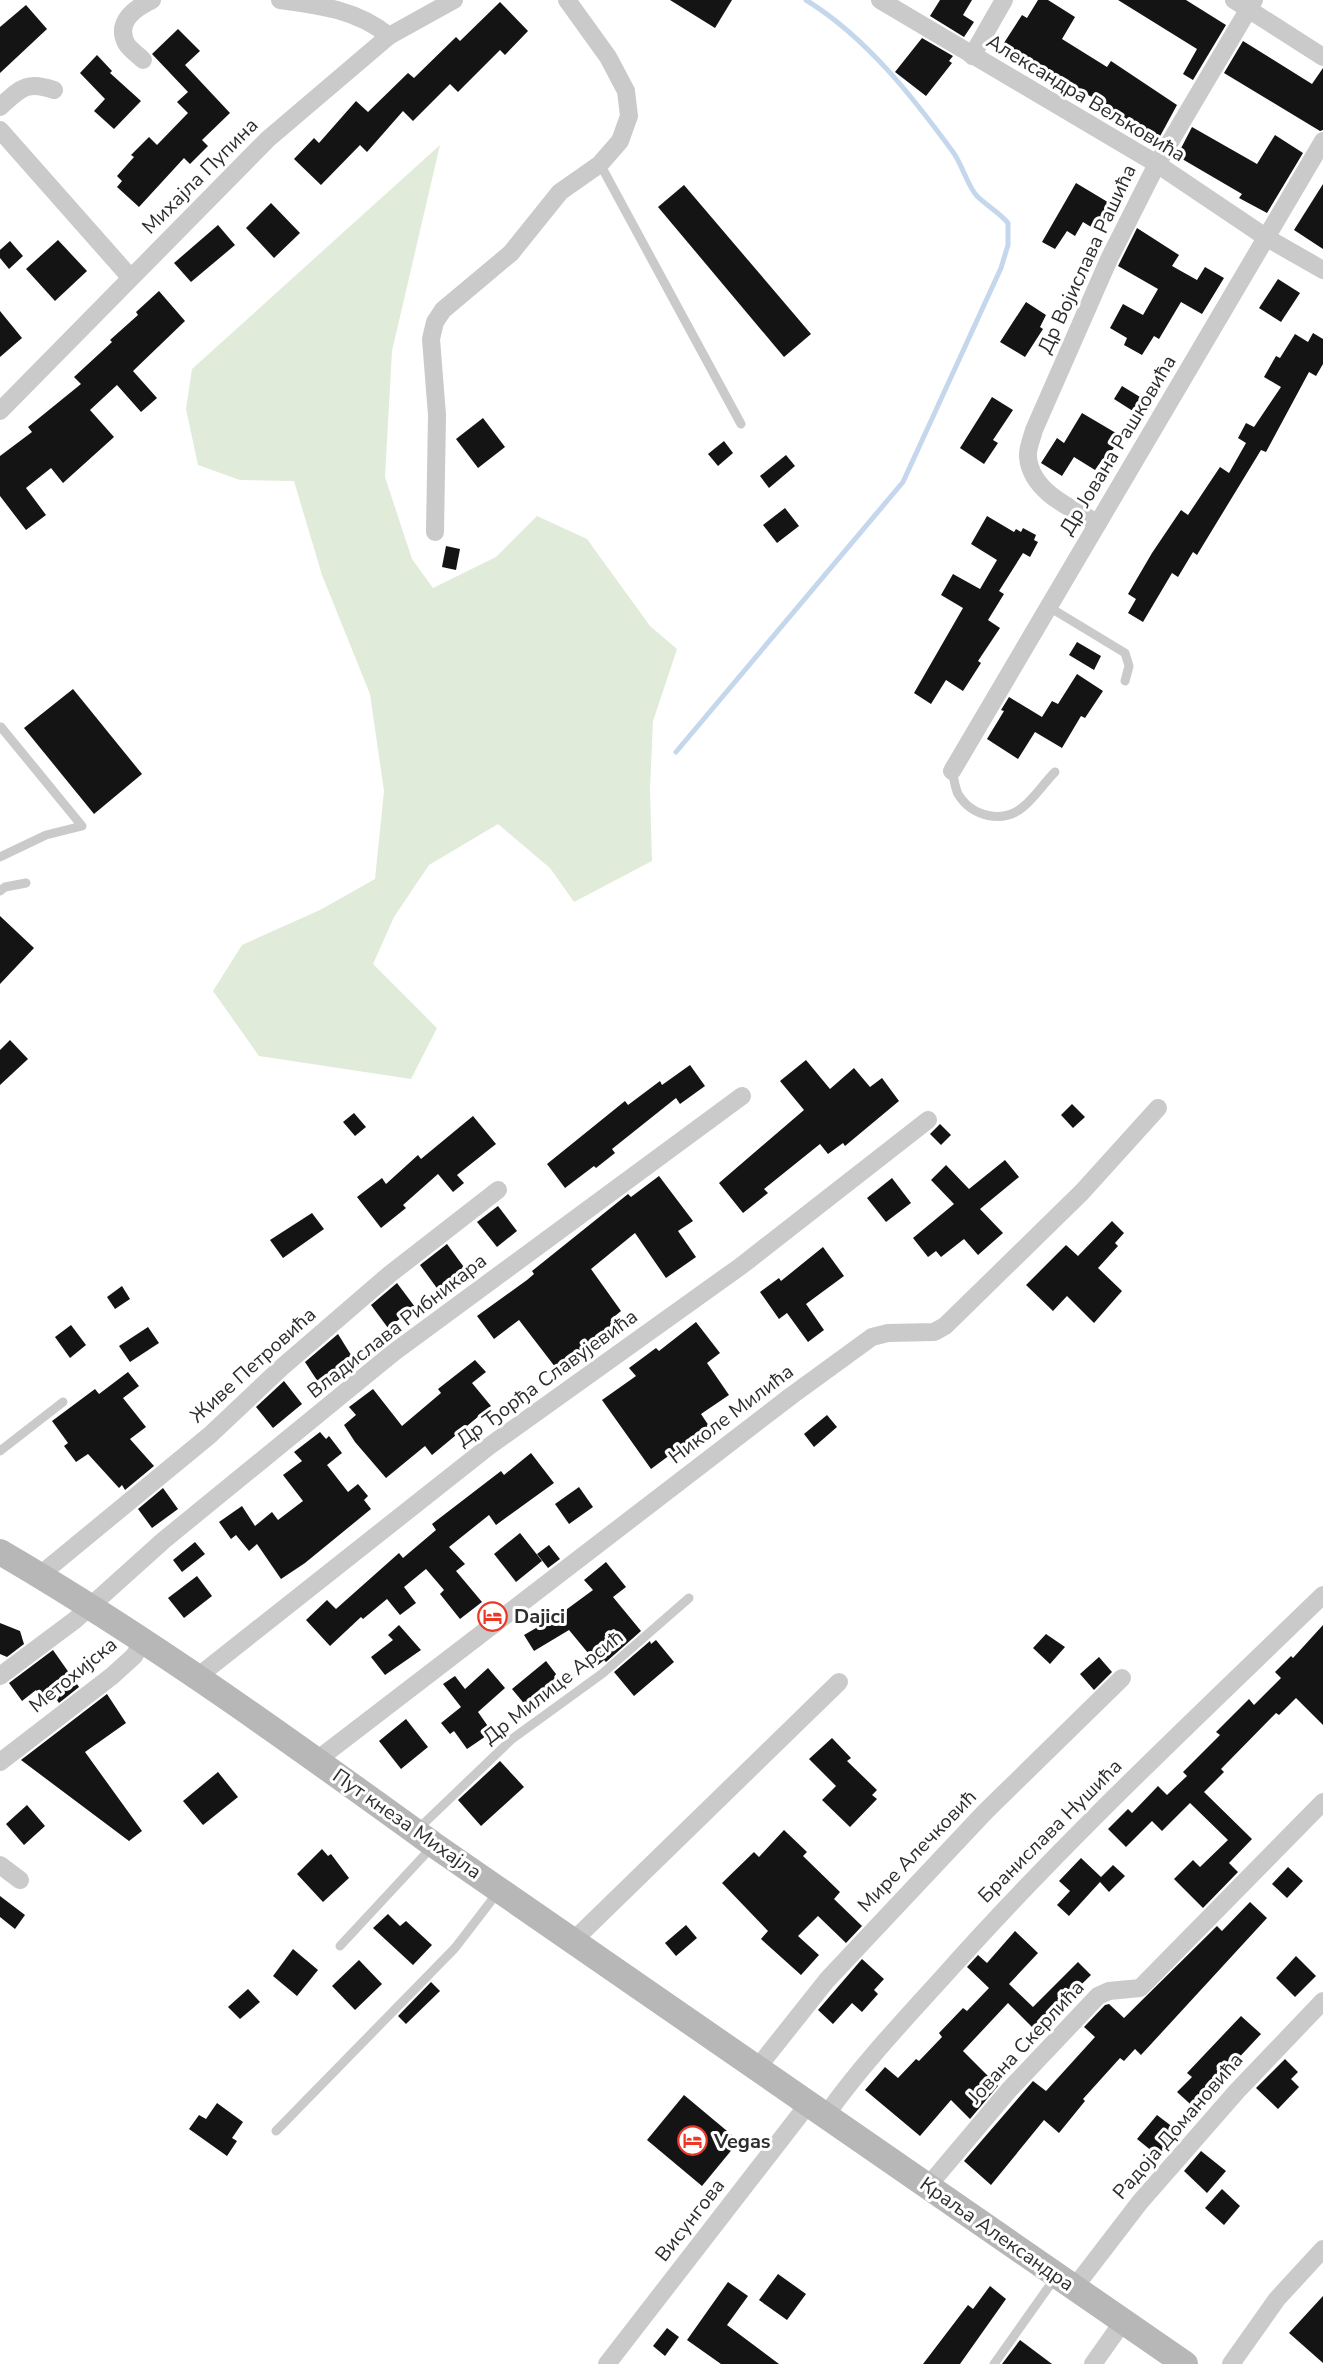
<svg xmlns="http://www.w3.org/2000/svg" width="1323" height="2364" font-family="'Nunito Sans',sans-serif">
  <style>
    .green { fill: #e0ebda }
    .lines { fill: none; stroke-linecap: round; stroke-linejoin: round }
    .stream { stroke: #c5d7ec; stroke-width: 5 }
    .building { fill: #141414 }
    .service { stroke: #cacaca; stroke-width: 9 }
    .minor { stroke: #cacaca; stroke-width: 18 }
    .secondary { stroke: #b7b7b7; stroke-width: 26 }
    .labels { text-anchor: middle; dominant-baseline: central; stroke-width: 6; stroke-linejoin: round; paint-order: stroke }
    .street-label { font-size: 20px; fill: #2d2d2d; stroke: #fff }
    .poi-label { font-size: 20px; font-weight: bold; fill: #2d2d2d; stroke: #fff; text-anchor: start }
  </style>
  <rect width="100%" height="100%" fill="#fff"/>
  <path class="green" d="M440,145L392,351L385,477L412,559L433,588L496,557L537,516L587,539L650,626L677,649L653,721L650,789L652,861L574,902L550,868L498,824L429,865L394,917L373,964L437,1028L411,1079L259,1056L213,991L242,945L320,910L375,879L384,791L370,694L322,575L294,481L240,480L198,465L186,409L192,369Z"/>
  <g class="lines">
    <path class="stream" d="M676,752L903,482L1001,268L1008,245V223C999,212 987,206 977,196C968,187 962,164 953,152C912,96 866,37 806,0"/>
  </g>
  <g class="building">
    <path d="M670,0H732L715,28Z"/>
    <path d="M940,0H972L963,15L974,22L964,37L930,16Z"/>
    <path d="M1038,0H1048L1075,17L1062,39L1107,67L1111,61L1177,105L1158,140L1100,101L1088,95L1083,104L1071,97L1074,91L1002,46L1022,15L1027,18Z"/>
    <path d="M1118,0H1186L1226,25L1193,80L1183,74L1197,49Z"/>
    <path d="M500,2L528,31L505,55L500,50L458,92L450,84L413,121L403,111L367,152L360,145L321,185L294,159L314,138L319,143L356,101L368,112L408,73L414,78L456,37L460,41Z"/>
    <path d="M26,5L47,29L0,73V27Z"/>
    <path d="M178,29L200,51L185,65L230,113L202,140L208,146L190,164L184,158L139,207L117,187L122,181L117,176L134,157L131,155L149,137L157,145L188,113L177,102L188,92L152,54Z"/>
    <path d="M922,38L953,56L949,61L952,63L926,96L895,72Z"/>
    <path d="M1243,41L1312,84L1323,68V130L1320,131L1224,73Z"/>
    <path d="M97,55L112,71L110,73L141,101L114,129L94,111L105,99L80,73Z"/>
    <path d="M1192,127L1257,164L1275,135L1303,153L1267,213L1239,198L1242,194L1177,156Z"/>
    <path d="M1076,183L1111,204L1096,230L1083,222L1075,236L1067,231L1055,249L1042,242Z"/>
    <path d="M1323,184V249L1294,230Z"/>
    <path d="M684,185L811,334L784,357L658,207Z"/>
    <path d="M271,203L300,233L274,258L246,228Z"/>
    <path d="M218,225L235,245L191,282L174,263Z"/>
    <path d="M1137,228L1179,255L1172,266L1197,280L1205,267L1224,278L1202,314L1181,302L1159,339L1154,336L1142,355L1124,345L1127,338L1110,328L1123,304L1143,315L1158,289L1118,266Z"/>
    <path d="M58,240L87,271L55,301L26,269Z"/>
    <path d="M10,241L23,256L9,269L0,258V250Z"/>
    <path d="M1278,279L1300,293L1281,322L1259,308Z"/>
    <path d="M159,291L185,321L133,371L157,398L141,412L117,385L90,410L114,437L63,483L51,468L26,488L46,515L26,530L0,496V456L32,432L28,427L81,384L74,377L112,342L110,340L138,315L136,312Z"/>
    <path d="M1026,302L1046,315L1040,327L1043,329L1025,357L1000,342Z"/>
    <path d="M0,311L22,338L0,357Z"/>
    <path d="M1313,333L1323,339V364L1316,376L1309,372L1266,452L1261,450L1197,555L1193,552L1178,577L1172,573L1143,622L1128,613L1136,599L1128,594L1152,553L1181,510L1188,515L1220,467L1229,473L1246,443L1238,438L1246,423L1254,427L1281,387L1264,377L1276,356L1280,358L1295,334L1308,342Z"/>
    <path d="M1122,386L1145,400L1136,413L1114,399Z"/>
    <path d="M992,397L1013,410L993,440L998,443L984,464L960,448Z"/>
    <path d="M1082,413L1121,436L1105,462L1102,460L1095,470L1074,457L1062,476L1041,463L1057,438L1064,443Z"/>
    <path d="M483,418L505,447L478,468L456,439Z"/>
    <path d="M724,441L733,453L718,466L708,454Z"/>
    <path d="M786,455L795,466L769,488L760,476Z"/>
    <path d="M785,508L799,526L777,543L763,525Z"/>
    <path d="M987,516L1014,532L1016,529L1021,532L1023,528L1036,535L1034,540L1038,542L1030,557L1023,553L999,591L1004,594L988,620L1000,628L978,661L981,663L963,691L946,680L931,704L914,693L963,608L941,595L953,574L980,589L997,560L971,544Z"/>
    <path d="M446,546L460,549L456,570L442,567Z"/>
    <path d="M1077,642L1101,656L1094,670L1069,655Z"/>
    <path d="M1077,674L1103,691L1085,718L1081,716L1062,748L1035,732L1018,759L987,739L1004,711L1001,710L1009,697L1042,717L1052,701L1058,704Z"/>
    <path d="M73,689L142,774L94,814L24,728Z"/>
    <path d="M0,916L34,948L0,984Z"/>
    <path d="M10,1040L28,1059L0,1085V1050Z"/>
    <path d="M806,1060L830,1089L854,1068L870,1087L882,1078L899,1101L845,1146L843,1143L828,1154L820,1144L764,1189L768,1193L743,1213L719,1183L804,1110L780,1081Z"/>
    <path d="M690,1065L705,1086L680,1104L676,1098L612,1149L615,1153L596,1168L594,1166L565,1188L547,1164L625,1101L628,1105L660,1081L662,1085Z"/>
    <path d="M1072,1104L1085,1117L1073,1128L1061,1115Z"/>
    <path d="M354,1113L366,1127L355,1136L343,1122Z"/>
    <path d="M473,1116L496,1144L457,1175L464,1183L453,1192L438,1174L403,1205L406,1208L381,1228L357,1197L382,1178L386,1184L418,1155L421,1159Z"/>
    <path d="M940,1124L951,1135L941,1145L930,1134Z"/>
    <path d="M1005,1160L1019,1177L980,1209L1003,1233L978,1255L964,1239L941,1257L936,1251L928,1257L913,1238L954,1204L931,1180L946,1165L969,1189Z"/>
    <path d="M659,1176L693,1221L678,1231L696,1257L666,1278L635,1233L591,1269L621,1311L615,1316L625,1330L602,1346L598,1341L559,1372L519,1320L494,1339L477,1316L527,1280L534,1274L532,1271L628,1194L631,1197Z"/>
    <path d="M892,1178L911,1203L886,1222L867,1198Z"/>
    <path d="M498,1206L517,1231L497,1247L477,1222Z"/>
    <path d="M312,1213L324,1229L283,1258L270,1240Z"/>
    <path d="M1112,1221L1124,1233L1115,1243L1118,1246L1098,1268L1122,1291L1094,1323L1067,1296L1053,1311L1026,1285L1066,1245L1078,1256Z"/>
    <path d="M447,1244L466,1270L439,1291L420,1265Z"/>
    <path d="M823,1247L844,1276L806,1304L824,1330L808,1342L787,1313L779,1319L760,1292L779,1278L781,1281Z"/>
    <path d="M397,1283L415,1307L388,1328L371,1305Z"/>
    <path d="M122,1286L130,1299L115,1309L107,1297Z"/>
    <path d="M696,1322L720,1353L707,1363L729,1395L701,1414L709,1426L651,1469L602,1400L636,1376L629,1368L656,1348L659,1351Z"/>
    <path d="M71,1325L86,1345L70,1358L55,1337Z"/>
    <path d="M148,1327L159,1343L130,1362L119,1346Z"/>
    <path d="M338,1334L356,1363L320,1385L305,1362Z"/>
    <path d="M475,1360L486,1372L472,1383L491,1406L432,1455L425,1446L386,1478L355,1442L344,1425L356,1415L349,1407L373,1389L402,1426L441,1393L438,1389Z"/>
    <path d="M128,1372L139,1386L123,1398L146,1427L130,1439L154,1466L125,1490L122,1485L119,1488L88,1454L76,1462L64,1446L68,1443L52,1421L95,1389L99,1394Z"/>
    <path d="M284,1381L302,1404L273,1428L256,1407Z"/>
    <path d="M827,1415L837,1427L814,1447L804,1434Z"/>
    <path d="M320,1432L326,1439L329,1436L342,1453L327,1465L348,1492L358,1484L368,1496L364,1500L371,1509L305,1563L281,1579L257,1544L249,1551L236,1535L231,1539L219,1522L242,1506L255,1526L272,1512L278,1520L303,1501L283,1475L302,1461L294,1452Z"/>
    <path d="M531,1453L554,1483L496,1525L489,1515L449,1547L465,1564L456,1571L482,1602L460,1619L440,1594L444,1590L426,1569L404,1587L416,1603L400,1615L387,1599L363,1619L361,1617L330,1646L306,1620L327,1600L336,1609L399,1553L403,1558L436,1530L432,1524L501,1471L504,1475Z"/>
    <path d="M579,1487L593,1507L569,1524L555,1504Z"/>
    <path d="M163,1488L178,1509L152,1528L138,1509Z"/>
    <path d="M520,1533L542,1561L516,1582L494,1554Z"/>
    <path d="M195,1542L205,1554L182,1572L173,1560Z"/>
    <path d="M549,1545L560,1559L548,1568L537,1554Z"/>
    <path d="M606,1562L626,1587L613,1597L641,1631L606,1662L604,1660L598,1665L569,1630L534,1651L524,1635L543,1624L544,1626L593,1590L584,1580Z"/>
    <path d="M197,1576L212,1596L184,1618L168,1598Z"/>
    <path d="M0,1623L20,1631L24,1644L7,1657L0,1654Z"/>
    <path d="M399,1625L421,1650L385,1675L371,1657L393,1640L388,1635Z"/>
    <path d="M1323,1625V1725L1296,1698L1279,1715L1276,1713L1221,1769L1224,1772L1204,1792L1252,1839L1229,1863L1238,1872L1203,1908L1174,1879L1193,1860L1200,1867L1228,1840L1190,1803L1162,1831L1152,1821L1126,1847L1108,1829L1128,1809L1132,1813L1158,1786L1167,1795L1187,1776L1183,1772L1220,1735L1216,1732L1249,1699L1254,1705L1281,1678L1275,1672L1291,1656L1293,1658Z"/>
    <path d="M1046,1634L1065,1647L1050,1664L1033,1648Z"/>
    <path d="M656,1640L674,1662L634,1696L614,1672L650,1641L651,1644Z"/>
    <path d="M53,1650L79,1687L59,1703L49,1688L39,1695L36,1690L22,1701L9,1683Z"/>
    <path d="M1099,1657L1112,1672L1094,1690L1080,1674Z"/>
    <path d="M546,1661L556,1674L554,1677L560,1684L527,1707L512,1689Z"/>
    <path d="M488,1668L505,1688L478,1712L492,1732L467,1749L454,1731L450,1734L441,1723L461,1707L443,1684L455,1676L465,1689Z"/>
    <path d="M107,1694L126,1723L85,1752L142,1831L129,1841L21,1760Z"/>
    <path d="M406,1719L428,1747L401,1769L379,1741Z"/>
    <path d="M832,1738L851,1758L847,1761L877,1790L872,1795L877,1799L850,1827L822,1800L836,1786L809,1759Z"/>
    <path d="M500,1761L524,1787L481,1826L458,1800Z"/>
    <path d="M218,1772L238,1797L203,1825L183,1801Z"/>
    <path d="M27,1805L45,1826L24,1845L6,1824Z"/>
    <path d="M784,1830L807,1852L803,1856L840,1892L834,1899L862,1926L846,1943L818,1916L798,1936L819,1955L801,1975L761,1939L768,1931L722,1883L754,1852L759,1857Z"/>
    <path d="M322,1849L328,1856L331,1854L349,1878L323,1902L297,1874Z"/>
    <path d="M1081,1858L1101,1877L1113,1865L1125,1876L1109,1892L1100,1882L1069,1916L1057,1905L1070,1891L1059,1881Z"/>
    <path d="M1288,1867L1303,1881L1287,1898L1272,1884Z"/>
    <path d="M0,1896L25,1915L15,1929L0,1917Z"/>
    <path d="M1250,1902L1267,1918L1141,2055L1135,2049L1124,2061L1120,2058L1083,2099L1085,2101L1059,2133L1044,2120L991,2185L964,2161L1033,2081L1046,2091L1095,2037L1084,2027L1105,2005L1109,2004L1124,2018L1217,1926L1222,1931Z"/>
    <path d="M388,1914L400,1926L406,1921L432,1945L413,1965L373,1928Z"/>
    <path d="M686,1925L697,1938L676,1956L665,1943Z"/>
    <path d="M1015,1931L1038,1953L1009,1984L1033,2007L1078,1962L1091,1975L1035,2030L1008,2003L963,2051L998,2086L970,2119L951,2100L920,2136L865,2090L885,2067L898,2078L916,2059L919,2061L942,2037L939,2033L963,2008L967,2011L989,1988L967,1967L978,1955L987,1963Z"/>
    <path d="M293,1949L318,1970L297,1996L273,1976Z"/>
    <path d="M1296,1956L1316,1976L1295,1997L1276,1978Z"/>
    <path d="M862,1959L884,1979L874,1990L878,1994L862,2012L852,2003L833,2024L818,2010Z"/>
    <path d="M359,1960L382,1984L355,2010L332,1986Z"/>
    <path d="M431,1982L440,1991L406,2024L398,2016Z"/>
    <path d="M248,1989L260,2002L240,2019L228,2007Z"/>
    <path d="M1241,2016L1261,2034L1218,2080L1213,2087L1218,2092L1199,2112L1177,2092L1192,2077L1187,2073Z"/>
    <path d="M1285,2059L1298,2072L1291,2079L1299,2087L1278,2109L1256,2088Z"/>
    <path d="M684,2095L739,2141L702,2186L647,2140Z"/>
    <path d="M217,2103L243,2122L232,2138L237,2141L227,2156L189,2129L199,2115L206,2119Z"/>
    <path d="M1157,2115L1178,2131L1158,2156L1137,2139Z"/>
    <path d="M1201,2151L1226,2171L1207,2193L1184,2171Z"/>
    <path d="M1222,2189L1240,2206L1224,2225L1205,2208Z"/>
    <path d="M778,2274L806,2294L787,2320L759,2300Z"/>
    <path d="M728,2282L748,2296L727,2325L779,2364H721L687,2340Z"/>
    <path d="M990,2286L1006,2299L960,2364H923L968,2305L973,2309Z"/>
    <path d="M1323,2296V2363L1289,2333Z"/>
    <path d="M667,2328L679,2337L665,2356L653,2346Z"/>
    <path d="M1020,2340L1052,2364H1002Z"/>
  </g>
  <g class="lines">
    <g class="service">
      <path d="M600,164L741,424"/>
      <path d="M1049,607L1125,653L1129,666L1125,681"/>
      <path d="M0,729L1,727L82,826L46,835L0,857"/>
      <path d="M952,771C954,778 955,788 958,794C972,817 1003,824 1023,807C1035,797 1044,783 1055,772"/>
      <path d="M0,891L5,887L26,883"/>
      <path d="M0,1451L63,1402"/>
      <path d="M417,1830L512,1739L603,1673L689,1598"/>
      <path d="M340,1946L432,1847"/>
      <path d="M276,2131L455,1948L498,1892"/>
      <path d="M994,2364L1055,2278"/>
    </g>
    <g class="minor">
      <path d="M280,0C319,5 358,10 389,36"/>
      <path d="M880,0L1157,164L1267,238L1323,270"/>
      <path d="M1234,0L1323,57"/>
      <path d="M972,56L1004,0"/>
      <path d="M143,60C138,55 129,49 126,43C115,21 137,7 152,0"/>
      <path d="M0,107C20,89 26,80 54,90"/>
      <path d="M0,130L130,277"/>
      <path d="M0,411L268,139L389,36L454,0"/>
      <path d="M1098,523C1072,509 1031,492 1028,457C1027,449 1032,438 1034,430L1110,257L1157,164L1254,0"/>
      <path d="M435,532L437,415L431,339L435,322L443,310L511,253L560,192L600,164L620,141L629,116L626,91L608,57L567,0"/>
      <path d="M952,771L1323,141"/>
      <path d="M40,1575L210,1435L281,1368L390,1274L498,1190"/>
      <path d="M0,1676L75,1620L164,1540L393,1353L742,1096"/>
      <path d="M196,1678L488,1447L741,1266L928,1120"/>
      <path d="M317,1760L791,1396L872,1337L888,1333L934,1332L945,1326L1082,1192L1158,1108"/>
      <path d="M0,1762L112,1676L134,1656L143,1641"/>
      <path d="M0,1865L20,1880"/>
      <path d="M573,1941L839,1682"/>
      <path d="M758,2067L827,1980L985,1812L1122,1678"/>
      <path d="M826,2115C861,2066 902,2022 943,1977C1062,1843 1194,1720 1323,1595"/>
      <path d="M928,2186L1009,2090L1098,1996L1109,1991L1140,1988L1323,1802"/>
      <path d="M1074,2288L1140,2202L1237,2091L1323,2001"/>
      <path d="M607,2364L809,2103"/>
      <path d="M1093,2364L1122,2323"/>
      <path d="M1231,2364L1277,2299L1323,2249"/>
    </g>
    <path class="secondary" d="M0,1552C151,1640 293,1743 434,1845L1185,2364"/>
  </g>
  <defs>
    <symbol id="hotel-ring" viewBox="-11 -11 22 22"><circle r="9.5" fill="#fff" stroke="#ec3827" stroke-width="1.5"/><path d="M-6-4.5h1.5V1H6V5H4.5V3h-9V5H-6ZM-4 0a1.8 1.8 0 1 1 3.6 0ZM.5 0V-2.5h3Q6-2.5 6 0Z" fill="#ec3827"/></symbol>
  </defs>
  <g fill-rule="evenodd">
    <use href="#hotel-ring" x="476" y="1600" width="33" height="33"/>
    <use href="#hotel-ring" x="676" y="2124" width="33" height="33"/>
  </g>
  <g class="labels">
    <g class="street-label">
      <text transform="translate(1086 98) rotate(31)">Александра Вељковића</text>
      <text transform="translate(200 176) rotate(-45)">Михајла Пупина</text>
      <text transform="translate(1087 259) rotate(-65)">Др Војислава Рашића</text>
      <text transform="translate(1118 445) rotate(-59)">Др Јована Рашковића</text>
      <text transform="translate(397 1326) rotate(-38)">Владислава Рибникара</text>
      <text transform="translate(253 1365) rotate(-42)">Живе Петровића</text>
      <text transform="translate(547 1378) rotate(-36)">Др Ђорђа Славујевића</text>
      <text transform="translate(731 1414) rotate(-37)">Николе Милића</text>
      <text transform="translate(73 1675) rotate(-39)">Метохијска</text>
      <text transform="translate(553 1687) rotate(-38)">Др Милице Арсић</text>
      <text transform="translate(407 1824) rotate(35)">Пут кнеза Михајла</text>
      <text transform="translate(1050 1831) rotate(-45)">Бранислава Нушића</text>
      <text transform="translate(917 1851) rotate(-46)">Мире Алечковић</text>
      <text transform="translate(1026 2042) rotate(-47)">Јована Скерлића</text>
      <text transform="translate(1178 2126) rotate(-49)">Радоја Домановића</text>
      <text transform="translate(690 2220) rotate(-52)">Висунгова</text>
      <text transform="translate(997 2234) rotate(35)">Краља Александра</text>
    </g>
    <g class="poi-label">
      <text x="514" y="1616">Dajici</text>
      <text x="714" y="2141">Vegas</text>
    </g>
  </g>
</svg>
